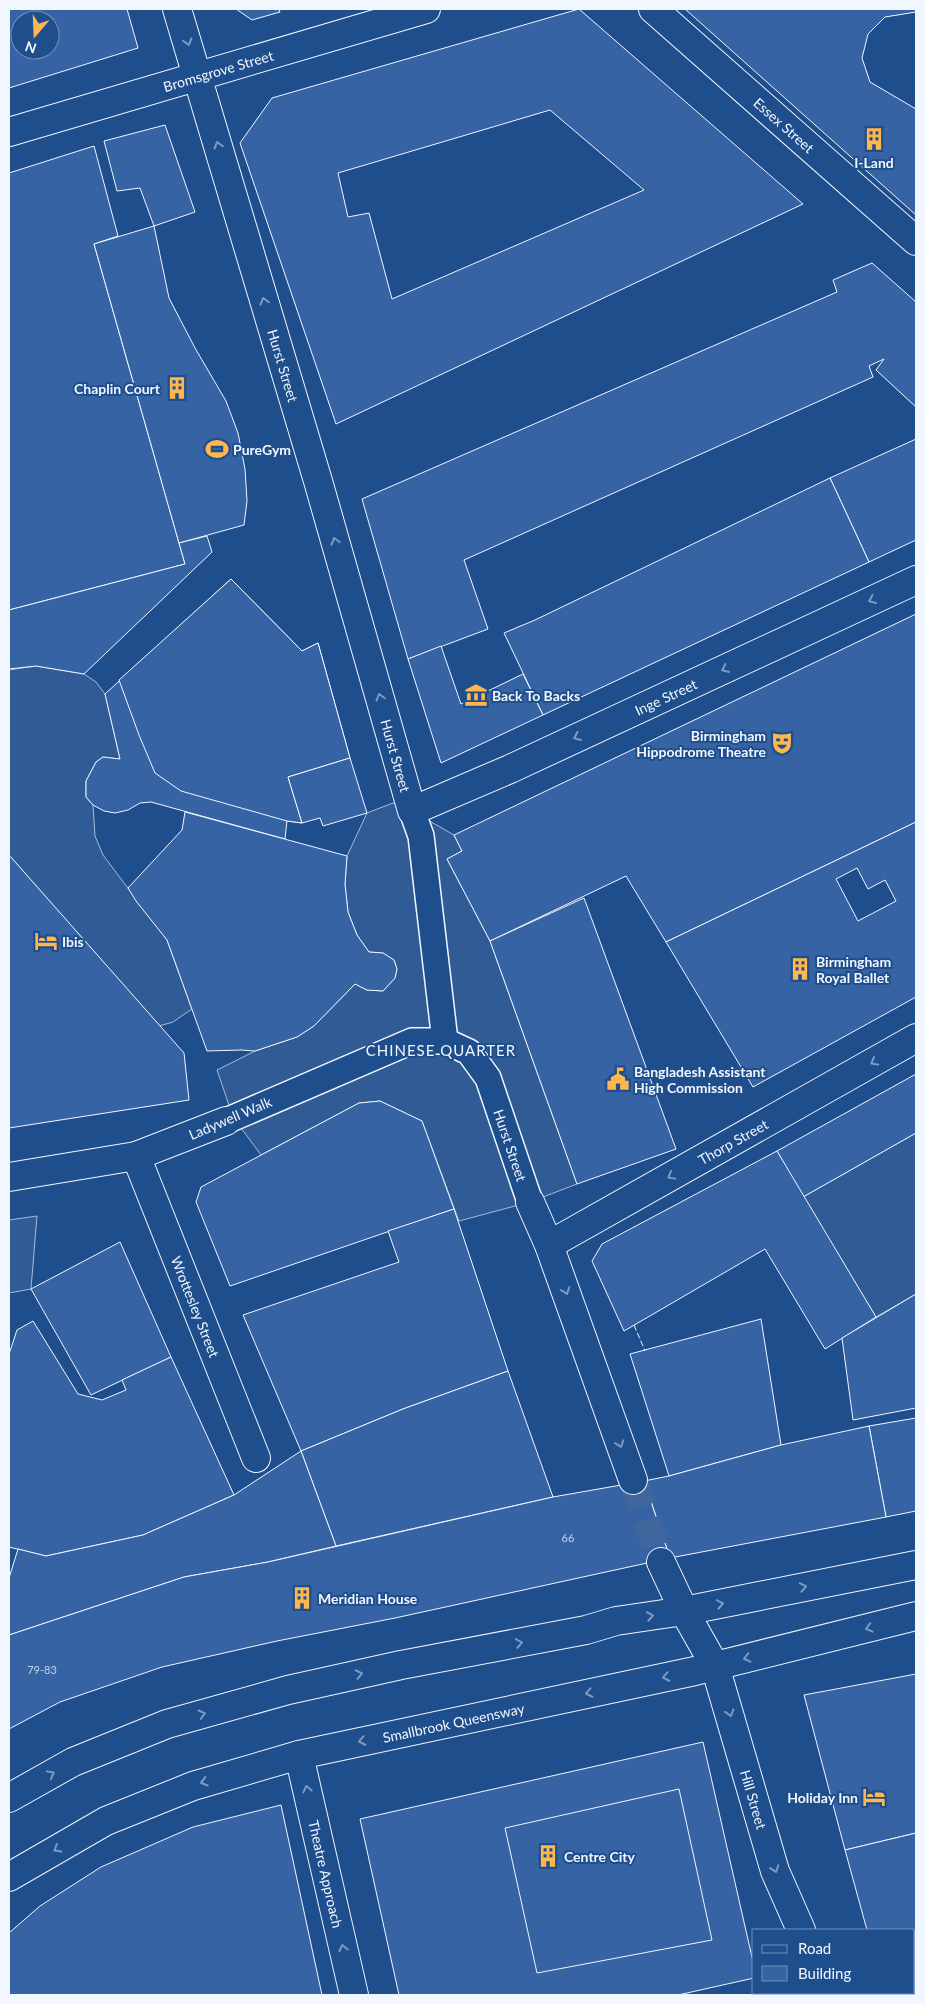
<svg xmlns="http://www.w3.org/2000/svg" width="925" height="2004" font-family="Lato,sans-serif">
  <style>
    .built { fill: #305b95; stroke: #a8bbd7 }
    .building { fill: #3563a3; stroke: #f2f6ff; fill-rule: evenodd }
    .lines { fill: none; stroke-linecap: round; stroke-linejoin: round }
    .minor-tunnel { stroke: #3f679d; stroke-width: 28; stroke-dasharray: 28 14; stroke-linecap: butt }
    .pedestrian-casing { stroke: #f2f6ff; stroke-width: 28 }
    .minor-casing { stroke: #f2f6ff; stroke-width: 30 }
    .tertiary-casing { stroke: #f2f6ff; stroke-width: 30 }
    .pedestrian { stroke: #1f4e8c; stroke-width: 25 }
    .minor { stroke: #1f4e8c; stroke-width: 28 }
    .tertiary { stroke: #1f4e8c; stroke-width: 28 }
    .fence { stroke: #f2f6ff; stroke-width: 1; stroke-dasharray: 6 2.5; stroke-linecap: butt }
    .oneway { stroke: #7e9ac0 }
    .labels { text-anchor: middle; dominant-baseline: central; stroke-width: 4; stroke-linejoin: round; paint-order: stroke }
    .number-label { font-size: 11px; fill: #c3d1e8 }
    .street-label { font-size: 14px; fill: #f2f6ff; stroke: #1f4e8c }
    .poi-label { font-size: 14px; font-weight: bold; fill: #f2f6ff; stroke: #1f4e8c; text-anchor: start }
    .neighbourhood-label { font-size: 15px; letter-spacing: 1px; fill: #f2f6ff; stroke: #1f4e8c }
  </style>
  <rect width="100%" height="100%" fill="#1f4e8c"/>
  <g class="built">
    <path d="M36,666L84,674L96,682L105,694L120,759L103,757L96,762L86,781V797L93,805L95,836L103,855L167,940L192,1009L173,1022L159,1026L9,855V670Z"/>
    <path d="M393,803L412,811L454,835L462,851L447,859L490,941L577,1184L530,1202L459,1221L422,1121L380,1101L359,1103L261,1155L233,1117L217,1070L255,1051L297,1037L314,1026L355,984L367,990L383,991L395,978L397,969L394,960L383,953L369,952L357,935L348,912L345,884L347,856L367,813Z"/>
    <path d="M916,1133V1294L876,1317L803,1197Z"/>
    <path d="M37,1216L31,1289L9,1293V1220Z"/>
  </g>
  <g class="building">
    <path d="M9,9H127L138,48L9,88ZM20,20H50V50H20Z"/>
    <path d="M236,9H279L280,12L252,20Z"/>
    <path d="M579,9L803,204L336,424L240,143L272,98ZM550,110L644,190L392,299L369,213L348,217L338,173Z"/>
    <path d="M685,9H916V12L885,17L868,34L862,58L870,82L916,109V215Z"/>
    <path d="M165,125L195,212L154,226L140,188L117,191L104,141Z"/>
    <path d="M94,146L118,236L94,244L185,564L9,610V173Z"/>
    <path d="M154,226L169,298L195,348L226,401L238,433L245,469L247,501L244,525L179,543L94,244Z"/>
    <path d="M872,263L916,302V407L876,370L884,359L869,366L873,377L464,560L488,629L408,659L362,499L837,292L833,280Z"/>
    <path d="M916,439V540L869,562L830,478Z"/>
    <path d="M830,478L869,562L543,715L504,633L535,620Z"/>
    <path d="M207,536L212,552L84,674L36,666L9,669V610L185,564L179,543Z"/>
    <path d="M231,579L302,651L318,643L350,758L288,777L302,823L287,821L285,839L151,802L140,803L128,810L115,813L104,811L93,805L86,797V781L96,762L103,757L120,759L105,694Z"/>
    <path d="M231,579L302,651L318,643L350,758L288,777L302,823L287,821L181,791L155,773L139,735L119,680Z"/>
    <path d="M916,614V822L666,942L626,876L490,941L447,859L462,851L454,835Z"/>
    <path d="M441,646L461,704L523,674L543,715L441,763L408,659Z"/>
    <path d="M350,758L367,813L323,826L320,818L302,823L288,777Z"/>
    <path d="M185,812L347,856L345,884L348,912L357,935L369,952L383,953L394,960L397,969L395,978L383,991L367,990L355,984L314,1026L297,1037L255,1051L241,1050L207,1051L167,940L136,901L128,888L182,830Z"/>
    <path d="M916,822V997L753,1087L666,942ZM857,868L868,889L885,880L896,901L858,921L836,879Z"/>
    <path d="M9,855L184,1053L189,1100L9,1128Z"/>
    <path d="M584,898L676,1149L577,1184L490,941Z"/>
    <path d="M916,1074V1133L803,1197L777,1151Z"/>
    <path d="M380,1101L422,1121L454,1209L230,1286L196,1202L201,1187L359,1103Z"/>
    <path d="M777,1151L876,1317L825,1349L765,1249L624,1331L592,1261L602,1244Z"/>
    <path d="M454,1209L508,1371L403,1409L301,1451L243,1315L399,1262L388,1231Z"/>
    <path d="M120,1242L171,1357L91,1395L31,1289Z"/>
    <path d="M916,1294V1408L853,1420L842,1338Z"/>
    <path d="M761,1319L781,1445L669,1476L630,1354Z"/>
    <path d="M33,1321L78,1394L102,1400L126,1390L122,1380L171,1357L234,1495L143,1535L46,1556L9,1547V1354L17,1330Z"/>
    <path d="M508,1371L553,1497L336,1546L301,1451L403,1409Z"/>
    <path d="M916,1418V1511L886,1517L869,1426Z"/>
    <path d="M869,1426L886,1517L670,1558L644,1481L669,1476L781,1445Z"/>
    <path d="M301,1451L336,1546L268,1562L184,1577L9,1635V1578L18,1549L46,1556L143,1535L234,1495Z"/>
    <path d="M644,1481L670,1558L395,1618L277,1641L162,1667L60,1702L9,1729V1635L184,1577L268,1562L553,1497Z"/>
    <path d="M916,1674V1833L845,1850L804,1695Z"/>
    <path d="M703,1742L754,1966V1978L678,1995H399L360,1819Z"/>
    <path d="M679,1789L712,1940L537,1973L505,1828Z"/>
    <path d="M281,1805L322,1995H9V1933L40,1906L101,1867L193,1827Z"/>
    <path d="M916,1833V1995H884L883,1993H914V1930H867L845,1850Z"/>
  </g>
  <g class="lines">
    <path class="minor-tunnel" d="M633,1480L661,1562"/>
    <defs>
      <g id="pedestrian">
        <path d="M412,811L421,836L445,1041"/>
        <path id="s1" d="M226,1121L412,1041H445L469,1052L488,1078L530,1202"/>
      </g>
      <g id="minor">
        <path id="s2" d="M177,9L318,481L412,811L510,769L916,580"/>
        <path id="s3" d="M653,9L916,241"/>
        <path id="s4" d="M9,132L426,9"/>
        <path id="s5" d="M136,1156L256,1458"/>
        <path d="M9,1177L136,1156L226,1121"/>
        <path d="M530,1202L549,1245L633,1480"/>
        <path id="s6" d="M549,1245L916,1038"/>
        <path d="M661,1562L684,1611"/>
        <path id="s7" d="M299,1755L354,1995"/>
      </g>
      <g id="tertiary">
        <path id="s8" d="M684,1611L715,1666L775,1871L801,1930"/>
        <path d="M9,1798L73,1762L167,1724L288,1690L401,1665L586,1630L616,1621L684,1611L916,1565"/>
        <path id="s9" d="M9,1877L106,1821L193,1786L299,1755L695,1671L916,1616"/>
        <path d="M834,1993L835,1995"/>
      </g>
    </defs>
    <use href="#pedestrian" class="pedestrian-casing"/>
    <use href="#minor" class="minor-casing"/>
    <use href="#tertiary" class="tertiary-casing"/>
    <use href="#pedestrian" class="pedestrian"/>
    <use href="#minor" class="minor"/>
    <use href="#tertiary" class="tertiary"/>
    <path class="fence" d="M634,1325L645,1351"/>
  </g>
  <defs><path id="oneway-chevron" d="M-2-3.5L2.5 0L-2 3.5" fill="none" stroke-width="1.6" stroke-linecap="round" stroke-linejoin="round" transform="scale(1.25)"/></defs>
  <g class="oneway">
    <use href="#oneway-chevron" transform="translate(188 42) rotate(73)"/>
    <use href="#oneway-chevron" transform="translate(218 145) rotate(-106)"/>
    <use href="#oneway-chevron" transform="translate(264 301) rotate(-106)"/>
    <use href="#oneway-chevron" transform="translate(335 541) rotate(-106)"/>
    <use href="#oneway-chevron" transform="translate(872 600) rotate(155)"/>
    <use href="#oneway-chevron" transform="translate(725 669) rotate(155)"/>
    <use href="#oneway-chevron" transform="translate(380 697) rotate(-106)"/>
    <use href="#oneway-chevron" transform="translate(577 737) rotate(155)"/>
    <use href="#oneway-chevron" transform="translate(874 1062) rotate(151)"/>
    <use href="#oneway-chevron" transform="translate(671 1176) rotate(151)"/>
    <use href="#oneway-chevron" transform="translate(566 1291) rotate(70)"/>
    <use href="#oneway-chevron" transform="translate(620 1444) rotate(71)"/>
    <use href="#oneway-chevron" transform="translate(803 1587) rotate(-11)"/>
    <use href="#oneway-chevron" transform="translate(720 1604) rotate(-11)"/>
    <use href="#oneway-chevron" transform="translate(650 1616) rotate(-9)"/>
    <use href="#oneway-chevron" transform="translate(869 1628) rotate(166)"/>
    <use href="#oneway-chevron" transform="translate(519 1643) rotate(-11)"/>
    <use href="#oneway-chevron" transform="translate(747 1658) rotate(166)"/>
    <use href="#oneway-chevron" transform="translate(359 1674) rotate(-12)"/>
    <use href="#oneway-chevron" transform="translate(666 1677) rotate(168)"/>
    <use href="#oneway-chevron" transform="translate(589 1693) rotate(168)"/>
    <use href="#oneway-chevron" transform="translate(730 1713) rotate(73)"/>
    <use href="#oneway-chevron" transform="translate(202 1714) rotate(-16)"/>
    <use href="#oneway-chevron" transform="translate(362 1741) rotate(168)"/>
    <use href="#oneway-chevron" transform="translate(51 1774) rotate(-29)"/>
    <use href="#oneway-chevron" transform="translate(204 1782) rotate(164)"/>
    <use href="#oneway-chevron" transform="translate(307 1789) rotate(-103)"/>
    <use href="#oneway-chevron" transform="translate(57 1849) rotate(150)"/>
    <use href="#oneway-chevron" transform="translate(775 1869) rotate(71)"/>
    <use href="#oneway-chevron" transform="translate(343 1948) rotate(-103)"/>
  </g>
  <defs>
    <symbol id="building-bare" viewBox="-9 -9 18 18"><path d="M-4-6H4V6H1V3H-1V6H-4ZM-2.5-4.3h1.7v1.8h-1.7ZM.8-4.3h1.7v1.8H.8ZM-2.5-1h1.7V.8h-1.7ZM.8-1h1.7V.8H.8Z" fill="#ffb74d" stroke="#1f4e8c" stroke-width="2.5" paint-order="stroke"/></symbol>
    <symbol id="stadium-bare" viewBox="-9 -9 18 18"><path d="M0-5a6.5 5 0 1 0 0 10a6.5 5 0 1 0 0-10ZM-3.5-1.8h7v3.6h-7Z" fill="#ffb74d" stroke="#1f4e8c" stroke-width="2.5" paint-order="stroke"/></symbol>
    <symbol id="museum-bare" viewBox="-9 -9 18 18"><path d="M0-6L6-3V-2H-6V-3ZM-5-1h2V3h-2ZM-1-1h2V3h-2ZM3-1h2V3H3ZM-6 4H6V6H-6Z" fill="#ffb74d" stroke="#1f4e8c" stroke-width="2.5" paint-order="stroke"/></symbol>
    <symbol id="theatre-bare" viewBox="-9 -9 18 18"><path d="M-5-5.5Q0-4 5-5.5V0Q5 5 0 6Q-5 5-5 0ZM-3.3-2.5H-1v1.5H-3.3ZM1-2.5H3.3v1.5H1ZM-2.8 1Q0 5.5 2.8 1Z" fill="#ffb74d" stroke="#1f4e8c" stroke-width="2.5" paint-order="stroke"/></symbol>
    <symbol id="hotel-bare" viewBox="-9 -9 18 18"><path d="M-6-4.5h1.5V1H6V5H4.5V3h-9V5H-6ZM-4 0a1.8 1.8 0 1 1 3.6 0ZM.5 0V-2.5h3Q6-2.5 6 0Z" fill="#ffb74d" stroke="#1f4e8c" stroke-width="2.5" paint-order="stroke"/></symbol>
    <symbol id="civic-bare" viewBox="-9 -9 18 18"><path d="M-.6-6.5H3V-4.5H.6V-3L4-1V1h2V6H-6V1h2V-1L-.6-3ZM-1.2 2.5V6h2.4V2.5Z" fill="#ffb74d" stroke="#1f4e8c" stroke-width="2.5" paint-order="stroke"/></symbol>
  </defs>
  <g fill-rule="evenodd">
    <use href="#building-bare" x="858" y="123" width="32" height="32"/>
    <use href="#building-bare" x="161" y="372" width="32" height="32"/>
    <use href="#stadium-bare" x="201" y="433" width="32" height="32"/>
    <use href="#museum-bare" x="460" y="679" width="32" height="32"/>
    <use href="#theatre-bare" x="766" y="727" width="32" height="32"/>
    <use href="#hotel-bare" x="30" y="925" width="32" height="32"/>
    <use href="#building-bare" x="784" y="953" width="32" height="32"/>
    <use href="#civic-bare" x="602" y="1063" width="32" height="32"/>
    <use href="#building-bare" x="286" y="1582" width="32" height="32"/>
    <use href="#hotel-bare" x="858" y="1781" width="32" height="32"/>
    <use href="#building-bare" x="532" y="1840" width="32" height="32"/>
  </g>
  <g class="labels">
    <g class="number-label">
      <text x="568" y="1537">66</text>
      <text x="42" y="1669">79-83</text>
    </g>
    <g class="street-label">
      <text stroke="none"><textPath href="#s4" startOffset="218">Bromsgrove Street</textPath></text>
      <text stroke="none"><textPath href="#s3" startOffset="175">Essex Street</textPath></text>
      <text stroke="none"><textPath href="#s2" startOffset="372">Hurst Street</textPath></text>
      <text stroke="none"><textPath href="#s2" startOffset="1114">Inge Street</textPath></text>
      <text stroke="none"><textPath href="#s2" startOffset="778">Hurst Street</textPath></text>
      <text transform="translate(230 1118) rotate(-23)">Ladywell Walk</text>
      <text stroke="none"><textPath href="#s6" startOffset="211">Thorp Street</textPath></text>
      <text stroke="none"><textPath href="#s1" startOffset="365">Hurst Street</textPath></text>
      <text stroke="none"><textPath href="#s5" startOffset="162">Wrottesley Street</textPath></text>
      <text stroke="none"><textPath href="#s9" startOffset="474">Smallbrook Queensway</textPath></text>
      <text stroke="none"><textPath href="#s8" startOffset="202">Hill Street</textPath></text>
      <text stroke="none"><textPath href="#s7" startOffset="122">Theatre Approach</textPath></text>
    </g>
    <g class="poi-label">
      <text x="874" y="162" text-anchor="middle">I-Land</text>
      <text x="160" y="388" text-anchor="end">Chaplin Court</text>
      <text x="233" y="449">PureGym</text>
      <text x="492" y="695">Back To Backs</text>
      <text x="766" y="735" text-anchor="end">Birmingham<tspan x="766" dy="16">Hippodrome Theatre</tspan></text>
      <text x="62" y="941">Ibis</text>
      <text x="816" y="961">Birmingham<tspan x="816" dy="16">Royal Ballet</tspan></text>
      <text x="634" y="1071">Bangladesh Assistant<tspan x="634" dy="16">High Commission</tspan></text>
      <text x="318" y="1598">Meridian House</text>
      <text x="858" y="1797" text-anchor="end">Holiday Inn</text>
      <text x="564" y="1856">Centre City</text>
    </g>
    <g class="neighbourhood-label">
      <text x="441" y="1050">CHINESE QUARTER</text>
    </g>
  </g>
  <rect width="925" height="2004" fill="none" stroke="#f2f6ff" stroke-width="20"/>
  <rect x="752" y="1929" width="162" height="65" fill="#1f4e8c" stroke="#7391ba"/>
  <rect x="762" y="1945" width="25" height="8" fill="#1f4e8c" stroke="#7391ba"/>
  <text x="798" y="1954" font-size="15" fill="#f2f6ff">Road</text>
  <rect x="762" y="1966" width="25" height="15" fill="#3563a3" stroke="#7391ba"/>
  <text x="798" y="1979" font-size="15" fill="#f2f6ff">Building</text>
  <g transform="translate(35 35) rotate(199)"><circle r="24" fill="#1f4e8c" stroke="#7391ba"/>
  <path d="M0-4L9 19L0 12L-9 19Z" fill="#ffb74d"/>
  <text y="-8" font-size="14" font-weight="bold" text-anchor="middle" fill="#f2f6ff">N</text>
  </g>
</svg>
